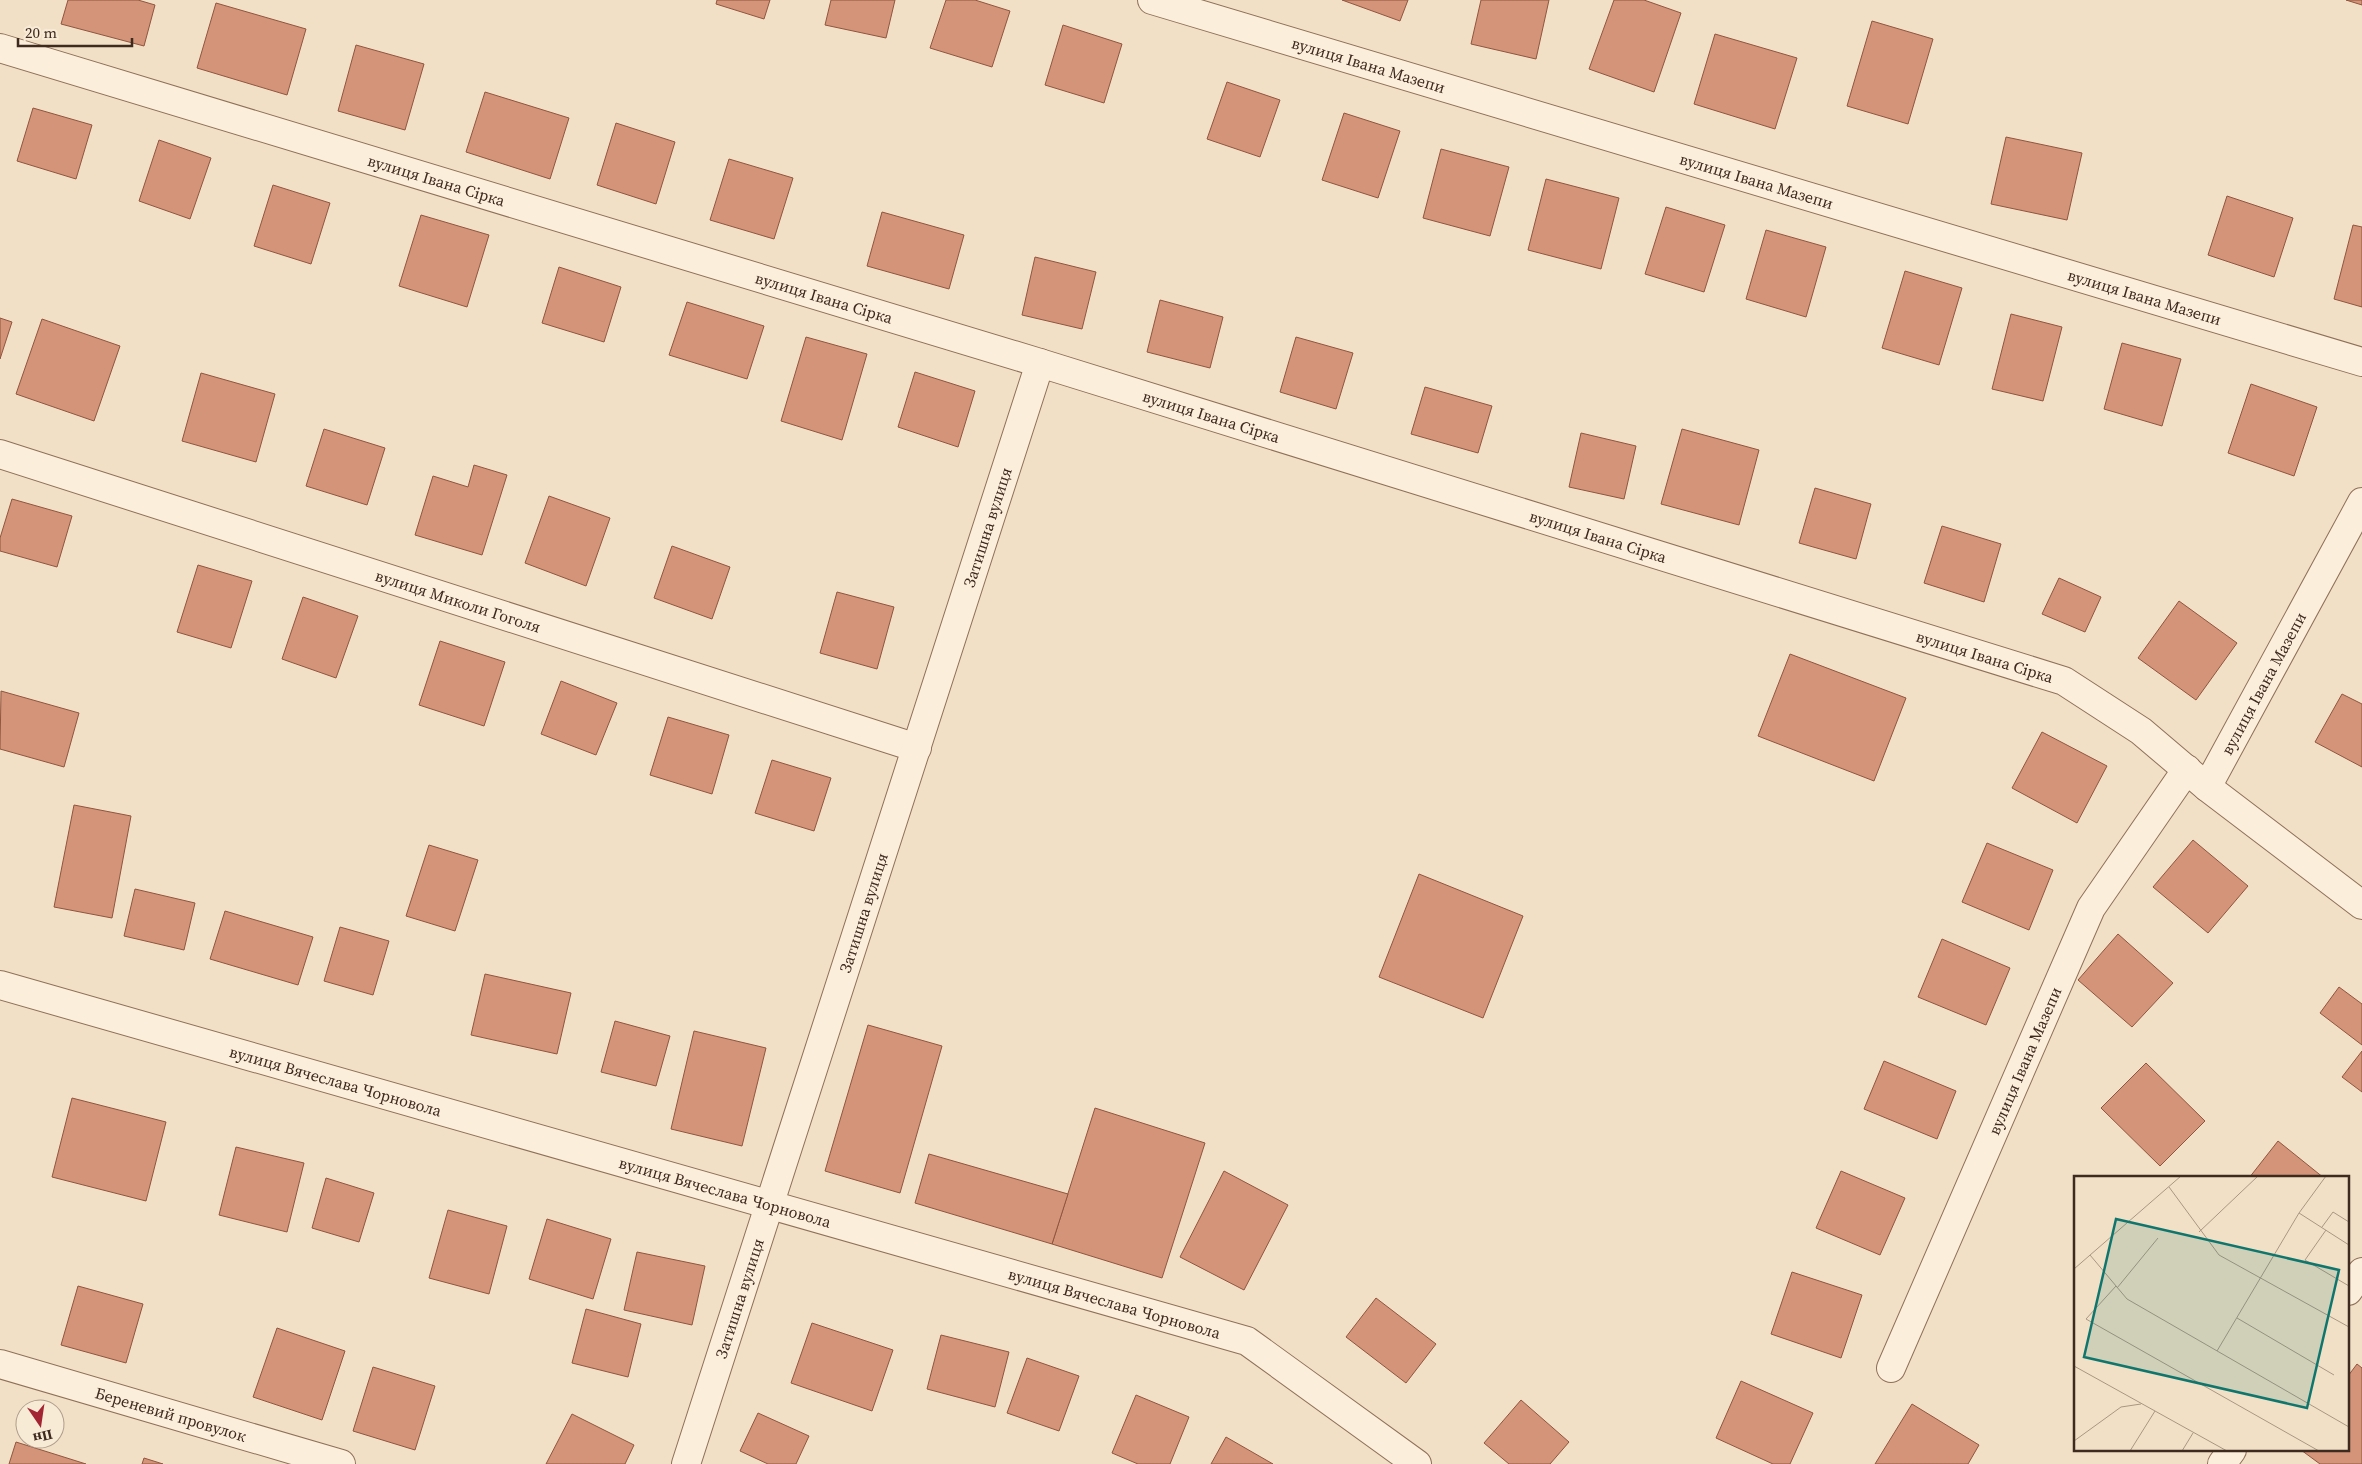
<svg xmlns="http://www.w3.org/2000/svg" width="2362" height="1464" font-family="'Source Serif 4',serif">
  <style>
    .building { fill: #d39479; stroke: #90553e }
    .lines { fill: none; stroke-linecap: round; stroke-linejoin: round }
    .minor-casing { stroke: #8f705a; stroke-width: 30 }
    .minor { stroke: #fbeeda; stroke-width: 28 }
    .labels { text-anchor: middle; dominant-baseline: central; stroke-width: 4; stroke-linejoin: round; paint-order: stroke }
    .street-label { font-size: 16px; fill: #3e2a1f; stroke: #f8ebd6 }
    .inset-road { fill: none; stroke: #aa9783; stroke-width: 1 }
    .view { fill: #0f766e; fill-opacity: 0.15; stroke: #0f766e; stroke-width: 2.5 }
    .inset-edge { fill: none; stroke: #3e2a1f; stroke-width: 2.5 }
  </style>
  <rect width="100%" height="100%" fill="#f2e0c6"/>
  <g class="building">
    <path d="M68,0H138L155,5L144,46L61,24Z"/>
    <path d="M717,0H770L764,19L716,4Z"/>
    <path d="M831,0H895L886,38L825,25Z"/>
    <path d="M946,0H975L1010,11L992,67L930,48Z"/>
    <path d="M1342,0H1408L1400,21Z"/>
    <path d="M1481,0H1549L1536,59L1471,44Z"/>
    <path d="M1614,0H1644L1681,13L1654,92L1589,69Z"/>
    <path d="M2346,0H2362V5Z"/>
    <path d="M216,3L306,29L287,95L197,68Z"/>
    <path d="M1872,21L1933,39L1908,124L1847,106Z"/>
    <path d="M1063,25L1122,44L1104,103L1045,85Z"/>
    <path d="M1715,34L1797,58L1775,129L1694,104Z"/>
    <path d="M356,45L424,64L405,130L338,111Z"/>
    <path d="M1227,82L1280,100L1260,157L1207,139Z"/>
    <path d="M485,92L569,118L550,179L466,152Z"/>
    <path d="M33,108L92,125L76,179L17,161Z"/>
    <path d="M1344,113L1400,131L1378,198L1322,180Z"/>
    <path d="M616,123L675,142L656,204L597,185Z"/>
    <path d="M2006,137L2082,153L2067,220L1991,204Z"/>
    <path d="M159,140L211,158L190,219L139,201Z"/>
    <path d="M1441,149L1509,167L1490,236L1423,218Z"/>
    <path d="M729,159L793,178L774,239L710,220Z"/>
    <path d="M1546,179L1619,198L1601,269L1528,250Z"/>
    <path d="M273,185L330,203L311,264L254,246Z"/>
    <path d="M2227,196L2293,218L2274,277L2208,255Z"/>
    <path d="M1666,207L1725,225L1704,292L1645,274Z"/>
    <path d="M882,212L964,235L949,289L867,266Z"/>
    <path d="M421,215L489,235L467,307L399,286Z"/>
    <path d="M2353,225L2362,227V307L2334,299Z"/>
    <path d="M1766,230L1826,247L1806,317L1746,299Z"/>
    <path d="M1035,257L1096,272L1082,329L1022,315Z"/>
    <path d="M559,267L621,287L604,342L542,323Z"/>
    <path d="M1905,271L1962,288L1939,365L1882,348Z"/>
    <path d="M1160,300L1223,317L1210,368L1147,352Z"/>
    <path d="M687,302L764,326L747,379L669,355Z"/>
    <path d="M2011,314L2062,327L2043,401L1992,389Z"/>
    <path d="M0,318L12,322L0,359Z"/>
    <path d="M42,319L120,346L94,421L16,394Z"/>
    <path d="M806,337L867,354L842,440L781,421Z"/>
    <path d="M1296,337L1353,353L1336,409L1280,392Z"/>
    <path d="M2122,343L2181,359L2162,426L2104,409Z"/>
    <path d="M915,372L975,391L958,447L898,427Z"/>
    <path d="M201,373L275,394L256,462L182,441Z"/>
    <path d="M2251,384L2317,407L2294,476L2228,453Z"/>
    <path d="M1425,387L1492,406L1478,453L1411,434Z"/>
    <path d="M324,429L385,448L367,505L306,486Z"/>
    <path d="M1682,429L1759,450L1739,525L1661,504Z"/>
    <path d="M1581,433L1636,446L1624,499L1569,487Z"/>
    <path d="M474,465L507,475L482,555L415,535L433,476L468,487Z"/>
    <path d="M1815,488L1871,504L1856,559L1799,543Z"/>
    <path d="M549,496L610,518L586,586L525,563Z"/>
    <path d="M12,499L72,516L57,567L0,551V538Z"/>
    <path d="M1942,526L2001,544L1984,602L1924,583Z"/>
    <path d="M672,546L730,567L712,619L654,598Z"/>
    <path d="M198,565L252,581L231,648L177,632Z"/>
    <path d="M2059,578L2101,597L2085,632L2042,614Z"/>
    <path d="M837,592L894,607L877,669L820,653Z"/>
    <path d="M303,597L358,616L336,678L282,659Z"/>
    <path d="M2179,601L2237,643L2196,700L2138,658Z"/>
    <path d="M440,641L505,662L484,726L419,705Z"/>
    <path d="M1790,654L1906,698L1874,781L1758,736Z"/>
    <path d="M561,681L617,703L596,755L541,734Z"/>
    <path d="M1,691L79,713L64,767L0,749Z"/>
    <path d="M2342,694L2362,704V767L2315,742Z"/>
    <path d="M668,717L729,735L712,794L650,775Z"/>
    <path d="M2042,732L2107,766L2077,823L2012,788Z"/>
    <path d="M772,760L831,778L814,831L755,813Z"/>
    <path d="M74,805L131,816L112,918L54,907Z"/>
    <path d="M2193,840L2248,886L2208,933L2153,887Z"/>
    <path d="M1987,843L2053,870L2029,930L1962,902Z"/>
    <path d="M429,845L478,860L455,931L406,916Z"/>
    <path d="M1419,874L1523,916L1483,1018L1379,977Z"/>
    <path d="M135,889L195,903L184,950L124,936Z"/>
    <path d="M225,911L313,937L298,985L210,959Z"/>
    <path d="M340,927L389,941L373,995L324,981Z"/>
    <path d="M2118,934L2173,983L2132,1027L2078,980Z"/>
    <path d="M1942,939L2010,968L1986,1025L1918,997Z"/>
    <path d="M485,974L571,993L557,1054L471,1035Z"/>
    <path d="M2339,987L2362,1004V1045L2320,1013Z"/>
    <path d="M615,1021L670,1036L656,1086L601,1072Z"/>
    <path d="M868,1025L942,1046L900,1193L825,1171Z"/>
    <path d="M694,1031L766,1048L742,1146L671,1129Z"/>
    <path d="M2362,1051V1092L2342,1077Z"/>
    <path d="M1884,1061L1956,1091L1937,1139L1864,1109Z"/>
    <path d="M2146,1063L2205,1121L2160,1166L2101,1108Z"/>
    <path d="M72,1098L166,1122L146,1201L52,1177Z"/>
    <path d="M1095,1108L1205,1143L1162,1278L1052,1244Z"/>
    <path d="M2278,1141L2324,1178H2249Z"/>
    <path d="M236,1147L304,1163L287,1232L219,1215Z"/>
    <path d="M929,1154L1068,1194L1052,1244L915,1203Z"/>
    <path d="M1224,1171L1288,1205L1244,1290L1180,1257Z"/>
    <path d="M1841,1171L1905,1198L1880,1255L1816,1228Z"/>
    <path d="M326,1178L374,1193L359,1242L312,1228Z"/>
    <path d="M448,1210L507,1226L489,1294L429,1278Z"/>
    <path d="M547,1219L611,1239L593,1299L529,1279Z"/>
    <path d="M637,1252L705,1266L692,1325L624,1310Z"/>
    <path d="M1792,1272L1862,1295L1841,1358L1771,1334Z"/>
    <path d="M78,1286L143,1304L126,1363L61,1345Z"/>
    <path d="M1376,1298L1436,1344L1406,1383L1346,1337Z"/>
    <path d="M586,1309L641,1324L628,1377L572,1363Z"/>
    <path d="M812,1323L893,1350L872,1411L791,1383Z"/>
    <path d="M277,1328L345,1351L322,1420L253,1397Z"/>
    <path d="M941,1335L1009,1352L995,1407L927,1389Z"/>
    <path d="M1027,1358L1079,1376L1059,1431L1007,1413Z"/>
    <path d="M2357,1364L2362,1368V1464H2320L2301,1450H2348V1376Z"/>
    <path d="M373,1367L435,1386L415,1450L353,1431Z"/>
    <path d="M1741,1381L1813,1413L1790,1464H1773L1716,1438Z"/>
    <path d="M1136,1395L1189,1417L1170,1464H1138L1112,1453Z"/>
    <path d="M1521,1400L1569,1442L1550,1464H1509L1484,1443Z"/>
    <path d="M1912,1404L1979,1445L1968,1464H1875Z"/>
    <path d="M758,1413L809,1436L796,1464H768L740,1451Z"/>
    <path d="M572,1414L634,1445L625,1464H546Z"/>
    <path d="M1226,1437L1273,1464H1211Z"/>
    <path d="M16,1442L86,1464H9Z"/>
    <path d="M144,1458L163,1464H142Z"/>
  </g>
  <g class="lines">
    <defs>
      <g id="minor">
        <path id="s1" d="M1152,0L2362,362"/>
        <path id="s2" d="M0,48L1040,363L2064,681L2141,731L2207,787L2362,905"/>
        <path id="s3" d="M0,454L917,748"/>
        <path id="s4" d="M2207,787L2362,502"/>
        <path id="s5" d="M0,985L1247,1341L1417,1464"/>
        <path d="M2348,1291L2362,1272"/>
        <path id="s6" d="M0,1364L341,1464"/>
        <path id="s7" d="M1891,1368L2091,908L2187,769"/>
        <path id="s8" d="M686,1464L1040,363"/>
        <path d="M2222,1464L2232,1450"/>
      </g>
    </defs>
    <use href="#minor" class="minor-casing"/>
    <use href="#minor" class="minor"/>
  </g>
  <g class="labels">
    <g class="street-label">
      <text stroke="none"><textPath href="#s1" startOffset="226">вулиця Івана Мазепи</textPath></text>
      <text stroke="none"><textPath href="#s2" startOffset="456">вулиця Івана Сірка</textPath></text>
      <text stroke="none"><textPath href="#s1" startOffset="631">вулиця Івана Мазепи</textPath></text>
      <text stroke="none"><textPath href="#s1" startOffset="1036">вулиця Івана Мазепи</textPath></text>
      <text stroke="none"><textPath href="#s2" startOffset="861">вулиця Івана Сірка</textPath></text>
      <text stroke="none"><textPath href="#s2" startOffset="1266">вулиця Івана Сірка</textPath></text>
      <text stroke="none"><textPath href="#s8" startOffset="984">Затишна вулиця</textPath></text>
      <text stroke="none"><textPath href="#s2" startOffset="1671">вулиця Івана Сірка</textPath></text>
      <text stroke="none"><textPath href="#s3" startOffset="481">вулиця Миколи Гоголя</textPath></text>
      <text stroke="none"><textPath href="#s2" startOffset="2076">вулиця Івана Сірка</textPath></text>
      <text stroke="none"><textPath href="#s4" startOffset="118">вулиця Івана Мазепи</textPath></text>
      <text stroke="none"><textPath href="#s8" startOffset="579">Затишна вулиця</textPath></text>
      <text stroke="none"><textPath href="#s7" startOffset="335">вулиця Івана Мазепи</textPath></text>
      <text stroke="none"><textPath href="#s5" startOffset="349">вулиця Вячеслава Чорновола</textPath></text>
      <text stroke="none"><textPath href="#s5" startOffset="754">вулиця Вячеслава Чорновола</textPath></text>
      <text stroke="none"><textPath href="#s8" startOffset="174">Затишна вулиця</textPath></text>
      <text stroke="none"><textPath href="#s5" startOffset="1159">вулиця Вячеслава Чорновола</textPath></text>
      <text stroke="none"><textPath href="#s6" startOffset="178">Береневий провулок</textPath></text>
    </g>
  </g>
  <g transform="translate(2074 1176)">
    <rect width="275" height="275" fill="#f2e0c6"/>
    <path class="inset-road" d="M95,11L145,79L275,151M225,37L275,69M248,51L259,36L275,46M252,54L231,84L275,110M125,56L184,0M16,79L53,123L275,251M0,93L107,0M42,110L12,143L245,275M43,112L84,62M163,142L260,199M143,175L225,37L252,0M0,190L153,275M0,265L47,231L67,228M56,275L81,235M108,275L119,257"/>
    <path class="view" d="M42,43L265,94L233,232L10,181Z"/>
    <rect width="275" height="275" class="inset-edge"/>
  </g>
  <g transform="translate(40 1424) rotate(167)"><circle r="24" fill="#f8ebd6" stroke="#ae9e8d"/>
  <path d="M0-4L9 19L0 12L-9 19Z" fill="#a32534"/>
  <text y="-8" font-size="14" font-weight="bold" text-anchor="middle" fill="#3e2a1f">Пн</text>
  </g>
  <path d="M18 38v8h114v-8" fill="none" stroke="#3e2a1f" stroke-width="2.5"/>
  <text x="25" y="38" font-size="15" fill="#3e2a1f" stroke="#f8ebd6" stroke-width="4" paint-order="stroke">20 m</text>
</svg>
